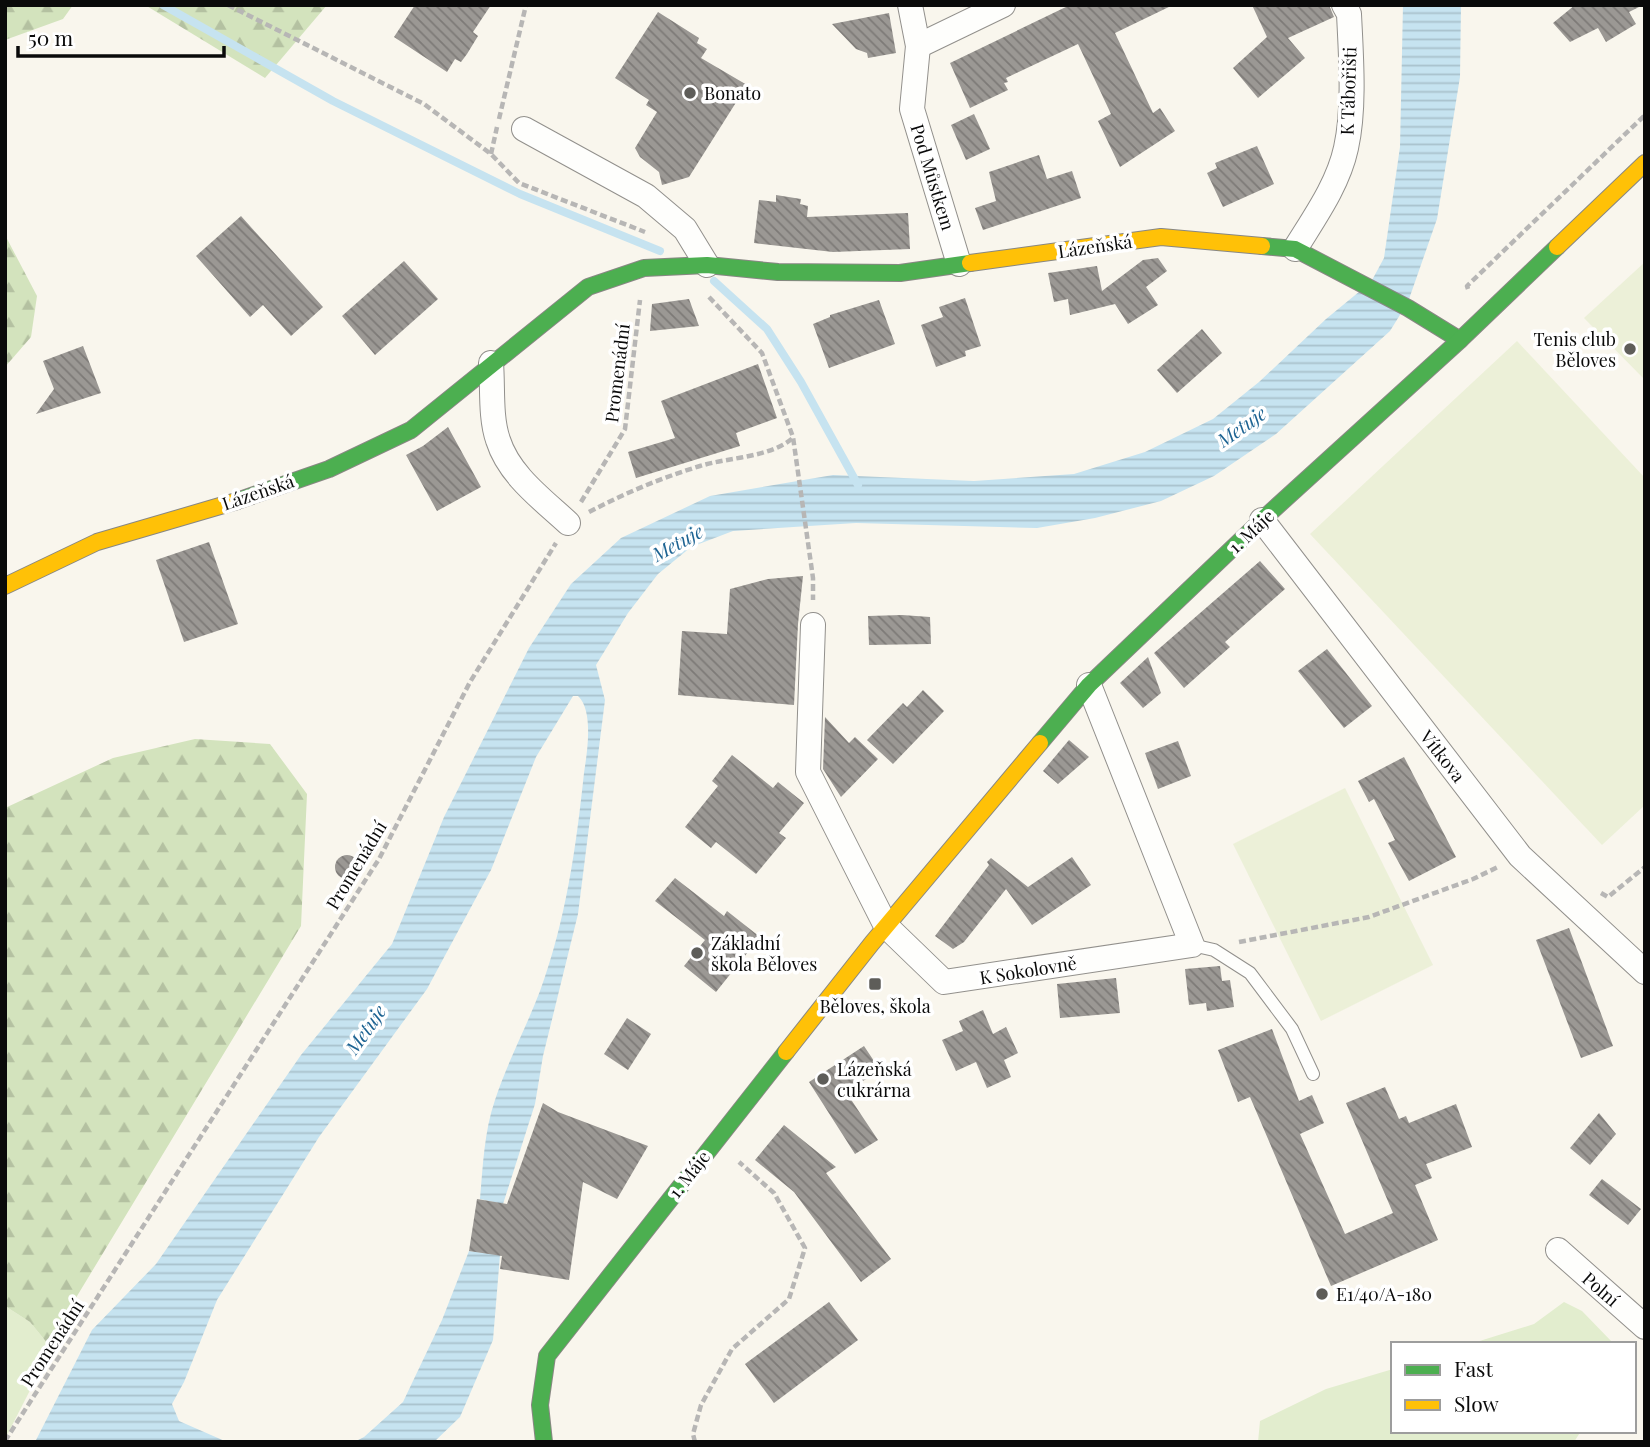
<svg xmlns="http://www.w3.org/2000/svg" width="1650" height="1447" font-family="'Playfair Display',serif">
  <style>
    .grass { fill: #e2edce }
    .forest { fill: url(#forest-firs) }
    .pitch { fill: #ecf0d8 }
    .water { fill: url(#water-rules) }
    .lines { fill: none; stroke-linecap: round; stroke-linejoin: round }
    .stream { stroke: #c6e3f0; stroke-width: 8 }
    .building { fill: url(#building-back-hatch) }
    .lane-casing { stroke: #92908c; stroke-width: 14 }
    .street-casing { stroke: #92908c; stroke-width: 26 }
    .fast-casing { stroke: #888783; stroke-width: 18 }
    .slow-casing { stroke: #888783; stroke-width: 18 }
    .path { stroke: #b7b6b5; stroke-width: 4.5; stroke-dasharray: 7 3.5; stroke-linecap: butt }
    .lane { stroke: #fefefc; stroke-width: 12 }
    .street { stroke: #fefefc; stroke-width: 24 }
    .fast { stroke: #4caf50; stroke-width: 16 }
    .slow { stroke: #ffc107; stroke-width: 16 }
    .poi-dot { fill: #5e5d59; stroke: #fff; stroke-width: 2.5 }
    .labels { text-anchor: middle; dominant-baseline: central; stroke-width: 7; stroke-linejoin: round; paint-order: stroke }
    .street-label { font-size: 18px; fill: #0a0a0a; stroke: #fff }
    .poi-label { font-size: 18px; fill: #0a0a0a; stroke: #fff; text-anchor: start }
    .water-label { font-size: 19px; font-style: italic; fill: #1d6392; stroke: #fff }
  </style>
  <defs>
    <pattern id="forest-firs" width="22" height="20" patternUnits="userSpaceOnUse" patternTransform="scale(1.75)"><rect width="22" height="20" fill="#d3e3bd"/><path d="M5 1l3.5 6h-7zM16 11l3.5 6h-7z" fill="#b4c1a1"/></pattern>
    <pattern id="water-rules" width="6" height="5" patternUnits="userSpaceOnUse" patternTransform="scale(1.75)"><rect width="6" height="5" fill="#c6e3f0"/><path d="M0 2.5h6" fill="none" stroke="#a9c1cc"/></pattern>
    <pattern id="building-back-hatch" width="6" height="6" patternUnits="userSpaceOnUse" patternTransform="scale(1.75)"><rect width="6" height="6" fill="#9b9894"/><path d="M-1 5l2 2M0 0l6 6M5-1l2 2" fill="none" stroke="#7d7a77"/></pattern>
  </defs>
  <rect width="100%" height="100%" fill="#f9f6ed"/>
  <g class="grass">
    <path d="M1564,1302L1582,1311L1614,1344H1470L1534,1324Z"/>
    <path d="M5,1306L30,1322L48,1344L44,1363L5,1439Z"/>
    <path d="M1393,1369V1431H1581L1574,1442H1258L1260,1421L1326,1389Z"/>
  </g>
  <g class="forest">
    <path d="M5,5H73L63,19L5,40Z"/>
    <path d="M145,5H327L265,78Z"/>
    <path d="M5,235L37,296L31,337L5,367Z"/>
    <path d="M195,739L270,744L307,794L301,926L48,1344L30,1322L5,1306V808L113,758Z"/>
  </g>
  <g class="pitch">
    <path d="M1645,262V380L1584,318Z"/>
    <path d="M1517,341L1645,478V805L1602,845L1310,534Z"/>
    <path d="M1345,788L1433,965L1321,1021L1233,844Z"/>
  </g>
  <g class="water">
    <path d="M1403,5H1461L1460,77L1437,219L1408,302L1390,331L1276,434L1214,476L1161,501L1095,518L1037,528L856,523L733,531L691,547L658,574L628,613L596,665L605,700L578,914L543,1056L535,1104L503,1204L480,1199C483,1166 484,1132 495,1100C507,1063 526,1028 540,991C566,920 576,848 584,773C587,753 594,711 578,696H573L536,757L491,870L427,989L319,1137L217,1300L184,1382L172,1404L179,1421L227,1442H35L92,1330L156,1264L301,1055L392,944L444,817L529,648L571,584L621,538L710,496L833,475L974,481L1074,474L1145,452L1213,419L1259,382L1326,319L1371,282L1384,258L1400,147Z"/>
    <path d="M469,1251L500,1255L493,1340L460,1417L434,1442H354L364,1437L403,1402L442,1320Z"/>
  </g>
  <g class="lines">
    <g class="stream">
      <path d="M163,5L333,101L520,194L660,251"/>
      <path d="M714,281L767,329L801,382L858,485"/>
    </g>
  </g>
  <g class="building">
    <path d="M415,5H491L473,32L478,36L467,54L461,62L455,59L447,72L394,37Z"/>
    <path d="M1070,5H1173L1115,33L1153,113L1160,108L1175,131L1120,167L1098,121L1111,114L1078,44L1006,78L1008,82L1004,83L1008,90L970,108L950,63Z"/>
    <path d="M1252,5H1329L1334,17L1288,38L1305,58L1258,98L1233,68L1267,37Z"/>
    <path d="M1575,5H1643L1629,12L1636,24L1606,42L1598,28L1570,42L1553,23Z"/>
    <path d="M658,12L699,38L697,43L707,49L701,58L747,85L689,177L662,185L659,172L640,157L635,148L657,112L646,105L649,100L615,78Z"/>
    <path d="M889,13L896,53L868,58L867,53L856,49L832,24Z"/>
    <path d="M974,114L990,149L966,160L951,125Z"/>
    <path d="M1257,146L1274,184L1223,207L1207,173L1217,168L1215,163Z"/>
    <path d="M1039,155L1047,179L1072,171L1081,198L983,230L975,208L996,201L989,172Z"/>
    <path d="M776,195L801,199L800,204L808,206L807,217L908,213L910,249L833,252L754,243L759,200L776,202Z"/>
    <path d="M241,216L323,307L291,336L263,305L250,317L196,256Z"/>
    <path d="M1158,258L1167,271L1146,287L1158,305L1128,324L1115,304L1070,315L1068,299L1054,302L1048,273L1097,266L1102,291L1143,260Z"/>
    <path d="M404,261L438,299L375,355L342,316Z"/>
    <path d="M965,298L981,346L965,351L966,356L936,367L921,325L943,317L939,307Z"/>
    <path d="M689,299L699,326L650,331L652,304Z"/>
    <path d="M879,300L895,344L829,368L813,324L830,317V315Z"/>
    <path d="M1202,329L1222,353L1177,393L1157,370Z"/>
    <path d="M83,346L101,393L36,414L54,389L43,361Z"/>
    <path d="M758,364L777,418L736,433L740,446L636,478L628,452L675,438L661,401Z"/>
    <path d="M448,427L481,487L437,511L406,455L423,446Z"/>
    <path d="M209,542L238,624L184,642L156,560Z"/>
    <path d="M1260,561L1285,589L1225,642L1230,647L1184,688L1154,653Z"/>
    <path d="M803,576L798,624L794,705L678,695L682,631L727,634L730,589L768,579Z"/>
    <path d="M902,615L930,617L931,644L869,645L868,616Z"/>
    <path d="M1327,649L1372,706L1344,728L1298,671Z"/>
    <path d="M1148,657L1161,693L1143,708L1120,683Z"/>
    <path d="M923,690L944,711L893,764L867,740L903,703L907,707Z"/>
    <path d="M825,717L849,743L855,737L878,759L841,797L823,769Z"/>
    <path d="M1069,740L1089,757L1058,784L1043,771Z"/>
    <path d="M1178,741L1191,776L1158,789L1145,753Z"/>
    <path d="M732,755L773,788L778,782L804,803L779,833L786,838L756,874L716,842L711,848L685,827L718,786L712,781Z"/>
    <path d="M1404,757L1456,857L1409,881L1388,843L1395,840L1374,799L1369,802L1358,781Z"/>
    <circle cx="347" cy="867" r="12"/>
    <path d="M1072,857L1091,885L1032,925L1006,889L964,942L953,949L935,936L989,865L987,862L991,858L1028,887Z"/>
    <path d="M675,878L724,916L727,911L760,937L716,992L684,966L705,940L655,901Z"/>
    <path d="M1569,928L1613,1046L1581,1058L1536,940Z"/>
    <path d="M1220,966L1222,981L1230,980L1234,1007L1207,1011L1206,1003L1189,1005L1185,969Z"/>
    <path d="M1116,978L1120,1013L1060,1018L1057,984Z"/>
    <path d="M983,1010L993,1034L1006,1027L1018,1053L1004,1060L1011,1077L987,1088L976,1062L956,1071L942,1040L963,1031L959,1021Z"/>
    <path d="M627,1018L651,1034L628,1070L604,1054Z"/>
    <path d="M1272,1029L1299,1101L1312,1095L1324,1123L1300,1134L1345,1234L1393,1213L1346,1103L1385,1087L1399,1119L1406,1116L1409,1123L1456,1104L1472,1147L1426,1164L1432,1178L1415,1185L1438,1240L1331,1286L1250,1097L1238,1102L1218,1050Z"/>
    <path d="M864,1046L880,1070L846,1092L878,1140L855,1154L809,1082Z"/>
    <path d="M543,1103L558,1112L648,1146L617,1199L583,1182L569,1280L500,1269L502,1256L469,1251L477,1199L507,1204Z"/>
    <path d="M1599,1113L1616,1134L1590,1165L1570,1148Z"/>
    <path d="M784,1125L836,1167L826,1173L891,1259L861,1282L794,1192L755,1160Z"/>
    <path d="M1602,1179L1641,1209L1628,1225L1589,1195Z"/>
    <path d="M829,1302L858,1340L774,1403L745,1364Z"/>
  </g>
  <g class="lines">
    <defs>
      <path id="lane" d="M1192,945L1214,950L1250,973L1292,1029L1313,1074"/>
      <g id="street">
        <path d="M910,5L918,46L912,109L959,264"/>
        <path d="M918,46L1003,5"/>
        <path d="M524,129L646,196L685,229L707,265"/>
        <path d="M1295,249C1314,218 1338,185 1346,148C1355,108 1351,56 1349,14L1344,5"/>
        <path d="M491,363C493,387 490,417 498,440C509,475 542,499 568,523"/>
        <path d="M1262,520L1520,856L1645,972"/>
        <path d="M813,625L808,772L886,926L944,982L1192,945L1089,685"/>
        <path d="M1558,1250L1645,1327"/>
      </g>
      <g id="fast">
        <path d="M1262,246L1295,249L1408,308L1460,340"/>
        <path d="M237,501L329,469L411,430L588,287L644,268L707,265L778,272L900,273L970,263"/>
        <path d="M1040,743L1089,685L1262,520L1460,340L1557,247"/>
        <path d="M544,1442L540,1405L547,1356L786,1052"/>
      </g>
      <g id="slow">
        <path d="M1557,247L1645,163"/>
        <path d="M970,263L1161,237L1262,246"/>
        <path d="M5,586L97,542L237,501"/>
        <path d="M786,1052L872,943L1040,743"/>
      </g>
    </defs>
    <use href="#lane" class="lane-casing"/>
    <use href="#street" class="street-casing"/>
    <use href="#fast" class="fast-casing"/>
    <use href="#slow" class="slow-casing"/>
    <g class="path">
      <path d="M228,5L424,104L491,154L519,183L645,232"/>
      <path d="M499,119L526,5"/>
      <path d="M491,154L497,127"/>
      <path d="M1468,289L1467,286L1645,115"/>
      <path d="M709,297L762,353L793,437L813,578V600"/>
      <path d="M581,502L625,429L640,300"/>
      <path d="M589,512C625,493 661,478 700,466C729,457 769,458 793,438"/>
      <path d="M1601,893L1608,897L1645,867"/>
      <path d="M1239,942L1369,917L1473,879L1498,867"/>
      <path d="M5,1441L379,859L470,682L556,543"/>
      <path d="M695,1442L693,1434L701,1405L732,1349L789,1299L805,1248L774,1193L739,1162"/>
    </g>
    <use href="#lane" class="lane"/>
    <use href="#street" class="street"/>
    <use href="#fast" class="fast"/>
    <use href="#slow" class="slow"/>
  </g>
  <g class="poi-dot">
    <circle cx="690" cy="93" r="7"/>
    <circle cx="1630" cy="349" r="7"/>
    <circle cx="697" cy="953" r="7"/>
    <rect x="868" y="977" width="14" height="14" rx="3.5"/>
    <circle cx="823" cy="1079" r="7"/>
    <circle cx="1322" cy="1294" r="7"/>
  </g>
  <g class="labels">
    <g class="street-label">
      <text transform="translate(1348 91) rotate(-88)">K Tábořišti</text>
      <text transform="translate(933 177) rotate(73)">Pod Můstkem</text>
      <text transform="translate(1095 246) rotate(-8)">Lázeňská</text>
      <text transform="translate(617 373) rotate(-83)">Promenádní</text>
      <text transform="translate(258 492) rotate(-19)">Lázeňská</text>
      <text transform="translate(1251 531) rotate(-43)">1. Máje</text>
      <text transform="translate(1443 756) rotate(52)">Vítkova</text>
      <text transform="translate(356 865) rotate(-59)">Promenádní</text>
      <text transform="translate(1028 970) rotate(-9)">K Sokolovně</text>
      <text transform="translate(689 1174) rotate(-52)">1. Máje</text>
      <text transform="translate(1601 1289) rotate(41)">Polní</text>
      <text transform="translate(52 1343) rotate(-57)">Promenádní</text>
    </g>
    <g class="poi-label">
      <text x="704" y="93">Bonato</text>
      <text x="1616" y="339" text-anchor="end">Tenis club<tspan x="1616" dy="21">Běloves</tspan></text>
      <text x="711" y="943">Základní<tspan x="711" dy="21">škola Běloves</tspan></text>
      <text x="875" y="1006" text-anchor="middle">Běloves, škola</text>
      <text x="837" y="1069">Lázeňská<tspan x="837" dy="21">cukrárna</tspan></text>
      <text x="1336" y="1294">E1/40/A-180</text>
    </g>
    <g class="water-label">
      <text transform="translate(1241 426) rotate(-35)">Metuje</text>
      <text transform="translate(677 542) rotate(-29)">Metuje</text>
      <text transform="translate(365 1029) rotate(-55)">Metuje</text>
    </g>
  </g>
  <rect width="1650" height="1447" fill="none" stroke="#0a0a0a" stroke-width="14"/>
  <rect x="1391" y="1342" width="245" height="91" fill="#ffffff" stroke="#9d9d9d" stroke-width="2"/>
  <rect x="1405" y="1365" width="35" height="10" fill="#4caf50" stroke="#9d9d9d" stroke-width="2"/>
  <text x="1454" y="1377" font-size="21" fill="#0a0a0a">Fast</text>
  <rect x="1405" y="1400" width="35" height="10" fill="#ffc107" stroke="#9d9d9d" stroke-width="2"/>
  <text x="1454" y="1412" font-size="21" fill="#0a0a0a">Slow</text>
  <path d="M18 46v10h206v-10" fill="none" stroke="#0a0a0a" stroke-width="3.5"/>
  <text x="28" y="46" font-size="21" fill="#0a0a0a" stroke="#ffffff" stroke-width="5" paint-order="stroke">50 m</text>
</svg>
